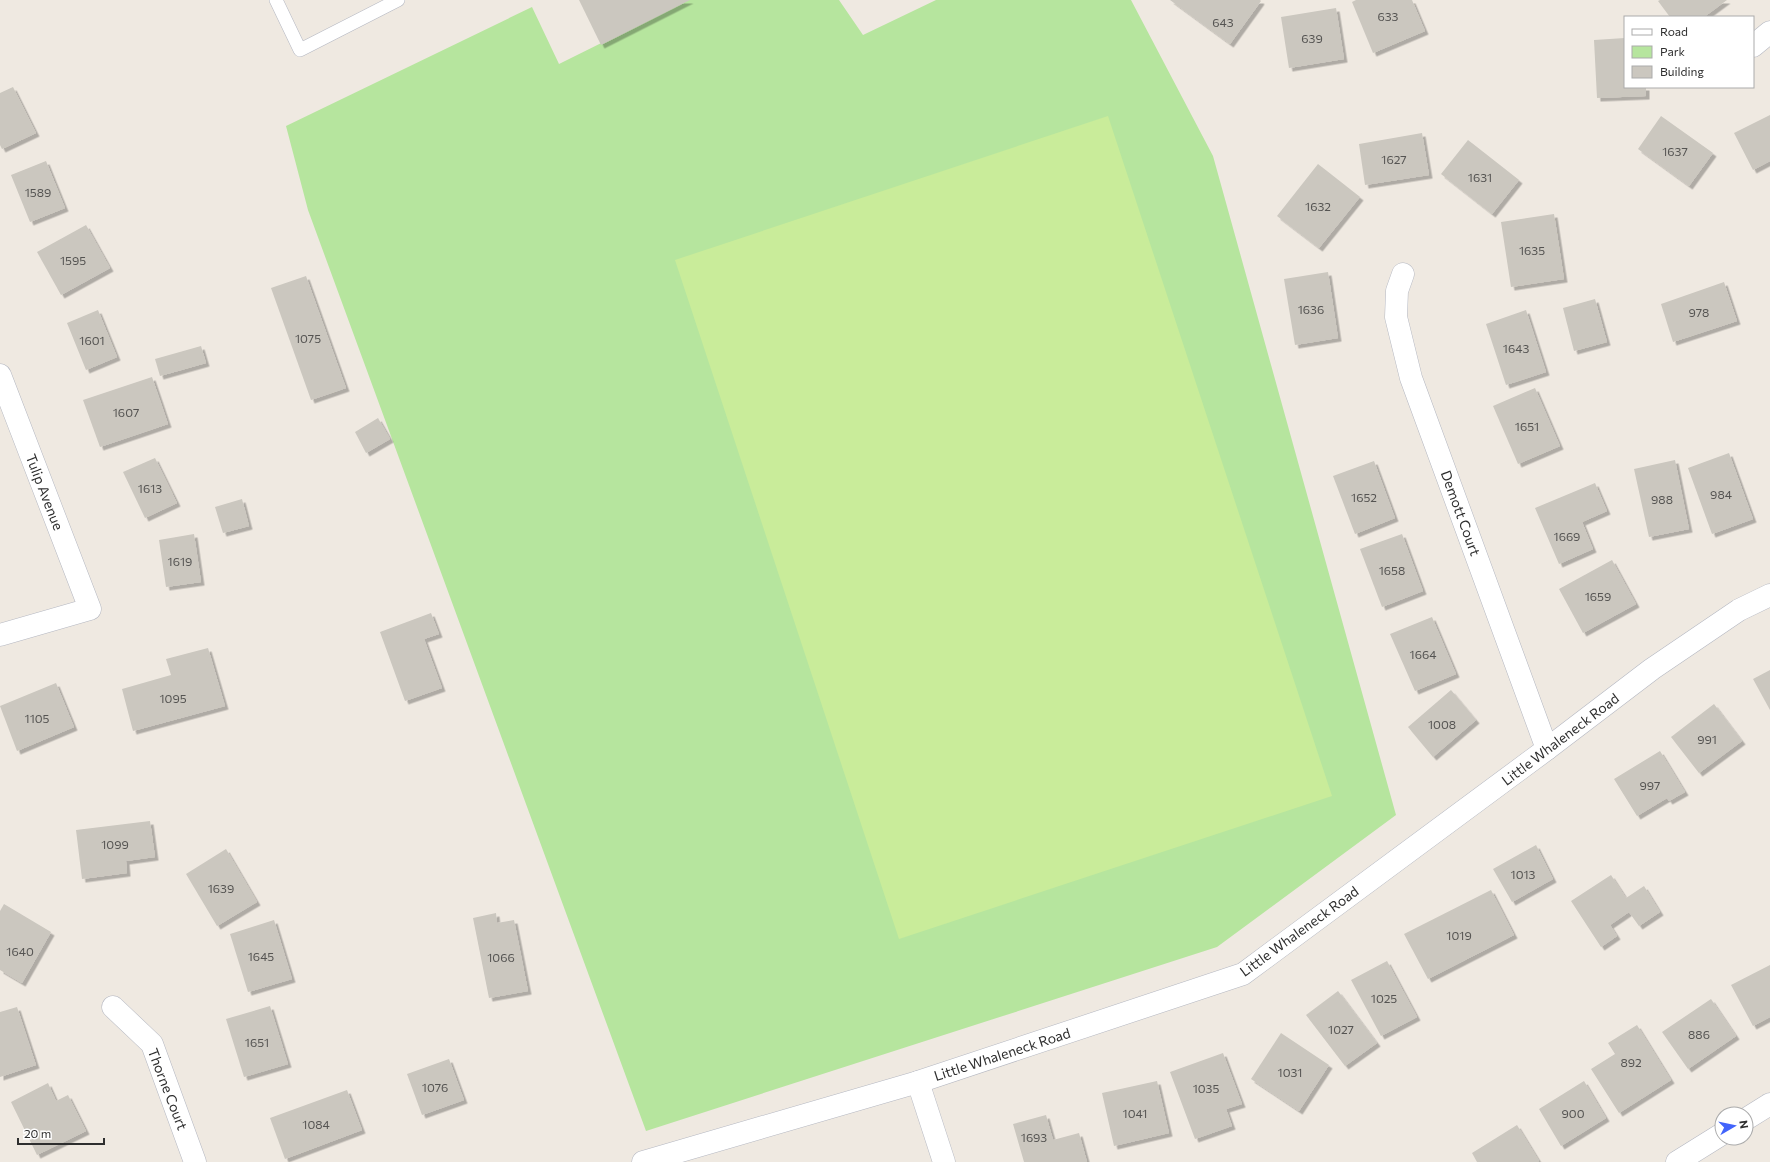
<svg xmlns="http://www.w3.org/2000/svg" width="1770" height="1162" font-family="Commissioner,sans-serif">
  <style>
    .green { fill: #b6e59e }
    .pitch { fill: #c9ec9a }
    .building { fill: #cbc7bf; filter: url(#shadow) }
    .lines { fill: none; stroke-linecap: round; stroke-linejoin: round }
    .service-casing { stroke: #b4b7c1; stroke-width: 14 }
    .minor-casing { stroke: #b4b7c1; stroke-width: 23 }
    .service { stroke: #fff; stroke-width: 13 }
    .minor { stroke: #fff; stroke-width: 22 }
    .labels { text-anchor: middle; dominant-baseline: central; stroke-width: 3; stroke-linejoin: round; paint-order: stroke }
    .number-label { font-size: 12px; fill: #555452 }
    .street-label { font-size: 14px; fill: #2e2e2e; stroke: #fff }
  </style>
  <defs>
    <filter id="shadow"><feDropShadow dx="3.5" dy="3.5" stdDeviation="0" flood-color="#0004"/></filter>
  </defs>
  <rect width="100%" height="100%" fill="#efe9e1"/>
  <path class="green" d="M688,0H839L863,35L936,0H1131L1213,156L1396,815L1217,947L646,1131L308,210L286,126L532,7L559,64Z"/>
  <path class="pitch" d="M1108,116L1332,796L899,939L675,260Z"/>
  <g class="building">
    <path d="M579,0H690L601,45Z"/>
    <path d="M1170,0H1260L1261,1L1230,44Z"/>
    <path d="M1356,0H1412L1425,31L1373,53L1352,2Z"/>
    <path d="M1660,0H1727L1704,17H1670L1658,1Z"/>
    <path d="M1336,8L1344,59L1289,68L1281,17Z"/>
    <path d="M1625,38V87H1646V96L1597,98L1594,40Z"/>
    <path d="M13,87L36,133L2,149L0,145V93Z"/>
    <path d="M1770,115V161L1753,170L1734,133Z"/>
    <path d="M1661,116L1713,153L1689,186L1638,149Z"/>
    <path d="M1422,133L1429,175L1365,185L1359,144Z"/>
    <path d="M1468,140L1519,180L1492,214L1441,174Z"/>
    <path d="M46,161L65,208L30,222L11,175Z"/>
    <path d="M1318,164L1360,197L1319,248L1277,216Z"/>
    <path d="M1554,214L1564,279L1511,287L1501,222Z"/>
    <path d="M86,225L110,268L61,295L37,252Z"/>
    <path d="M1328,272L1338,338L1295,345L1284,279Z"/>
    <path d="M306,276L346,388L311,400L271,288Z"/>
    <path d="M1724,282L1737,321L1673,342L1661,304Z"/>
    <path d="M1595,299L1607,342L1574,351L1563,308Z"/>
    <path d="M98,310L117,357L86,370L67,323Z"/>
    <path d="M1526,310L1546,372L1506,385L1486,324Z"/>
    <path d="M201,346L206,363L160,376L155,359Z"/>
    <path d="M152,377L168,424L100,447L83,400Z"/>
    <path d="M1535,388L1560,446L1518,464L1493,406Z"/>
    <path d="M378,418L390,439L366,453L355,432Z"/>
    <path d="M1729,453L1753,519L1712,534L1688,468Z"/>
    <path d="M155,458L177,503L145,518L123,472Z"/>
    <path d="M1675,460L1689,529L1649,537L1634,469Z"/>
    <path d="M1374,461L1395,518L1355,534L1333,476Z"/>
    <path d="M1595,483L1607,511L1582,522L1593,549L1559,564L1535,508Z"/>
    <path d="M242,499L249,526L223,533L215,507Z"/>
    <path d="M194,534L201,582L166,587L159,540Z"/>
    <path d="M1402,534L1423,591L1382,607L1360,549Z"/>
    <path d="M1612,560L1636,604L1583,633L1559,589Z"/>
    <path d="M431,613L439,634L424,639L442,688L405,701L380,632Z"/>
    <path d="M1432,617L1456,674L1415,691L1390,634Z"/>
    <path d="M208,648L225,706L133,731L122,689L171,675L166,659Z"/>
    <path d="M1770,670V710L1753,679Z"/>
    <path d="M56,683L74,727L17,751L0,706Z"/>
    <path d="M1451,690L1476,720L1433,757L1408,727Z"/>
    <path d="M1714,704L1742,741L1699,773L1671,737Z"/>
    <path d="M1660,751L1685,792L1669,801L1667,798L1637,816L1614,779Z"/>
    <path d="M150,821L155,857L126,861L127,873L82,879L76,830Z"/>
    <path d="M1536,845L1553,879L1512,902L1493,869Z"/>
    <path d="M226,849L257,902L217,926L186,874Z"/>
    <path d="M1611,875L1626,898L1644,886L1660,912L1639,926L1629,912L1610,925L1617,936L1601,947L1571,901Z"/>
    <path d="M1491,890L1514,935L1428,979L1404,934Z"/>
    <path d="M4,904L51,932L22,983L0,970V911Z"/>
    <path d="M496,913L497,923L514,920L528,991L489,998L473,918Z"/>
    <path d="M274,920L292,979L248,992L230,934Z"/>
    <path d="M1387,961L1417,1017L1381,1036L1351,980Z"/>
    <path d="M1770,965V1017L1753,1026L1731,985Z"/>
    <path d="M1338,991L1377,1043L1345,1066L1306,1015Z"/>
    <path d="M1711,999L1736,1036L1688,1069L1662,1032Z"/>
    <path d="M270,1006L288,1064L244,1077L226,1019Z"/>
    <path d="M17,1007L36,1065L0,1077V1012Z"/>
    <path d="M1637,1025L1671,1080L1619,1113L1591,1069L1615,1054L1608,1043Z"/>
    <path d="M1281,1033L1329,1065L1299,1111L1251,1079Z"/>
    <path d="M1223,1053L1242,1104L1226,1109L1232,1126L1195,1139L1170,1072Z"/>
    <path d="M449,1059L464,1100L422,1115L407,1074Z"/>
    <path d="M1157,1081L1169,1133L1114,1146L1102,1093Z"/>
    <path d="M1584,1081L1606,1118L1561,1146L1539,1109Z"/>
    <path d="M48,1083L56,1101L68,1095L86,1131L37,1155L11,1102Z"/>
    <path d="M347,1090L362,1130L285,1159L270,1118Z"/>
    <path d="M1046,1115L1053,1140L1079,1133L1087,1162H1024L1013,1124Z"/>
    <path d="M1517,1125L1539,1161L1537,1162H1477L1472,1153Z"/>
  </g>
  <g class="lines">
    <defs>
      <path id="service" d="M276,0L300,50L398,0"/>
      <g id="minor">
        <path d="M1753,46L1770,32"/>
        <path d="M1403,274L1397,291L1396,317L1411,378L1547,749"/>
        <path d="M0,375L90,609L0,635"/>
        <path d="M113,1007L152,1044L195,1162"/>
        <path d="M918,1082L944,1162"/>
        <path d="M1746,1119L1770,1104"/>
        <path d="M643,1162L918,1082L1243,974L1547,749L1652,669L1739,610L1770,595"/>
        <path d="M1677,1162L1722,1134"/>
      </g>
    </defs>
    <use href="#service" class="service-casing"/>
    <use href="#minor" class="minor-casing"/>
    <use href="#service" class="service"/>
    <use href="#minor" class="minor"/>
  </g>
  <g class="labels">
    <g class="number-label">
      <text x="1388" y="16">633</text>
      <text x="1223" y="22">643</text>
      <text x="1312" y="38">639</text>
      <text x="1675" y="151">1637</text>
      <text x="1394" y="159">1627</text>
      <text x="1480" y="177">1631</text>
      <text x="38" y="192">1589</text>
      <text x="1318" y="206">1632</text>
      <text x="1532" y="250">1635</text>
      <text x="73" y="260">1595</text>
      <text x="1311" y="309">1636</text>
      <text x="1699" y="312">978</text>
      <text x="308" y="338">1075</text>
      <text x="92" y="340">1601</text>
      <text x="1516" y="348">1643</text>
      <text x="126" y="412">1607</text>
      <text x="1527" y="426">1651</text>
      <text x="150" y="488">1613</text>
      <text x="1721" y="494">984</text>
      <text x="1364" y="497">1652</text>
      <text x="1662" y="499">988</text>
      <text x="1567" y="536">1669</text>
      <text x="180" y="561">1619</text>
      <text x="1392" y="570">1658</text>
      <text x="1598" y="596">1659</text>
      <text x="1423" y="654">1664</text>
      <text x="173" y="698">1095</text>
      <text x="37" y="718">1105</text>
      <text x="1442" y="724">1008</text>
      <text x="1707" y="739">991</text>
      <text x="1650" y="785">997</text>
      <text x="115" y="844">1099</text>
      <text x="1523" y="874">1013</text>
      <text x="221" y="888">1639</text>
      <text x="1459" y="935">1019</text>
      <text x="20" y="951">1640</text>
      <text x="261" y="956">1645</text>
      <text x="501" y="957">1066</text>
      <text x="1384" y="998">1025</text>
      <text x="1341" y="1029">1027</text>
      <text x="1699" y="1034">886</text>
      <text x="257" y="1042">1651</text>
      <text x="1631" y="1062">892</text>
      <text x="1290" y="1072">1031</text>
      <text x="435" y="1087">1076</text>
      <text x="1206" y="1088">1035</text>
      <text x="1135" y="1113">1041</text>
      <text x="1573" y="1113">900</text>
      <text x="316" y="1124">1084</text>
      <text x="1034" y="1137">1693</text>
    </g>
    <g class="street-label">
      <text transform="translate(45 492) rotate(69)">Tulip Avenue</text>
      <text transform="translate(1461 513) rotate(70)">Demott Court</text>
      <text transform="translate(1560 739) rotate(-37)">Little Whaleneck Road</text>
      <text transform="translate(1299 931) rotate(-36)">Little Whaleneck Road</text>
      <text transform="translate(1002 1054) rotate(-18)">Little Whaleneck Road</text>
      <text transform="translate(168 1089) rotate(69)">Thorne Court</text>
    </g>
  </g>
  <rect x="1624" y="16" width="130" height="72" fill="#ffffff" stroke="#ababab"/>
  <rect x="1632" y="29" width="20" height="6" fill="#ffffff" stroke="#ababab"/>
  <text x="1660" y="36" font-size="12" fill="#2e2e2e">Road</text>
  <rect x="1632" y="46" width="20" height="12" fill="#b6e59e" stroke="#ababab"/>
  <text x="1660" y="56" font-size="12" fill="#2e2e2e">Park</text>
  <rect x="1632" y="66" width="20" height="12" fill="#cbc7bf" stroke="#ababab"/>
  <text x="1660" y="76" font-size="12" fill="#2e2e2e">Building</text>
  <g transform="translate(1734 1126) rotate(81)"><circle r="19" fill="#ffffff" stroke="#ababab"/>
  <path d="M0-3L7 15L0 10L-7 15Z" fill="#4264fb"/>
  <text y="-6" font-size="11" font-weight="bold" text-anchor="middle" fill="#2e2e2e">N</text>
  </g>
  <path d="M18 1138v6h86v-6" fill="none" stroke="#2e2e2e" stroke-width="2"/>
  <text x="24" y="1138" font-size="12" fill="#2e2e2e" stroke="#ffffff" stroke-width="3" paint-order="stroke">20 m</text>
</svg>
